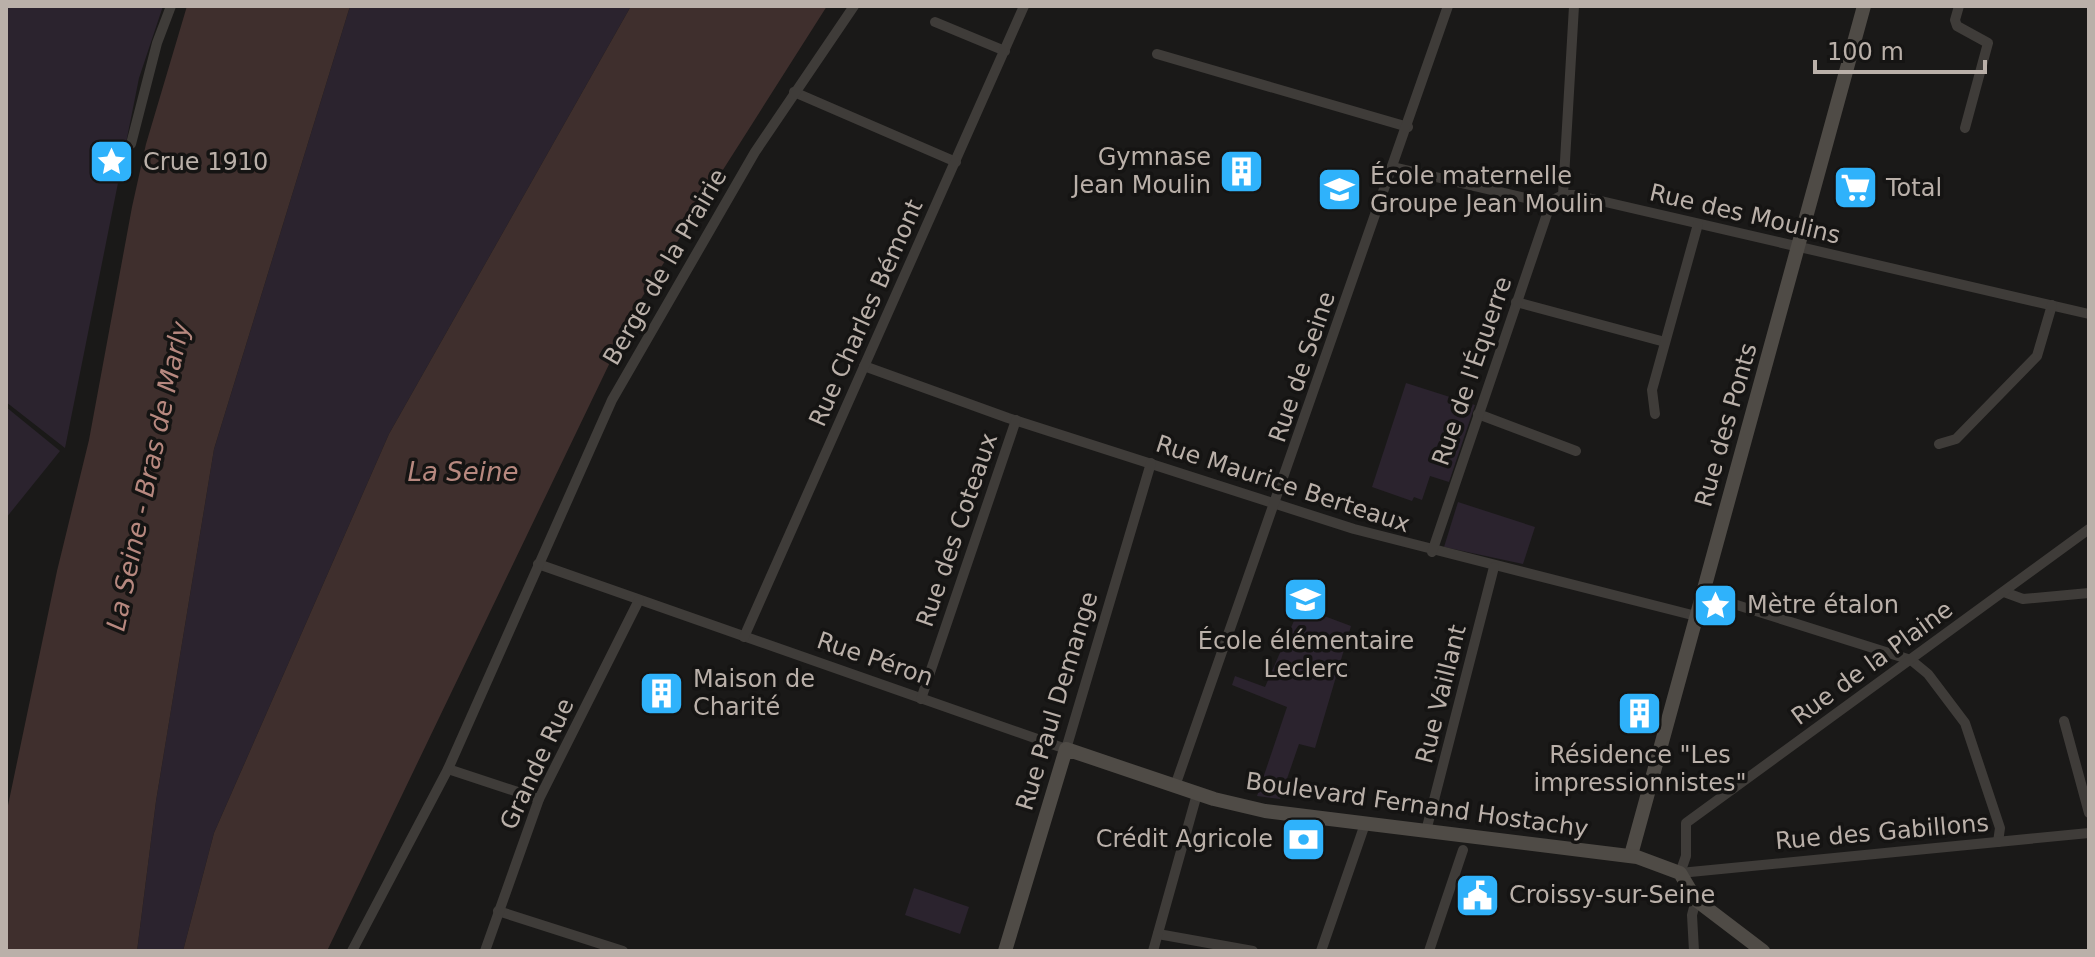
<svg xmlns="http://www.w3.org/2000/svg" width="2095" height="957" font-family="'DejaVu Sans',sans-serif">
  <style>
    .green { fill: #2b232e }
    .water { fill: #3f2f2d }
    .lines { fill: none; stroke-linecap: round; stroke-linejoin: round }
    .street { stroke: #3f3c39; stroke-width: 10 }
    .secondary { stroke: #4f4b46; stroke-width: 14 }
    .labels { text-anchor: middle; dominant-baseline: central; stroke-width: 7; stroke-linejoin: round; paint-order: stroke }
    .poi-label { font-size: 24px; fill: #bab0a9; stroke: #151413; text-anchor: start }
    .street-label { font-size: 24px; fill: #bab0a9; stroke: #151413 }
    .water-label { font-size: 26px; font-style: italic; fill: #b7887f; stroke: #151413 }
  </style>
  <rect width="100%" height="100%" fill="#1a1918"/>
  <g class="green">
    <path d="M6,6H163L139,78L65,448L6,402Z"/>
    <path d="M350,6H631L389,434L214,833L183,951H137L156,801L214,449Z"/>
    <path d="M1406,383L1475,405L1449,482L1430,476L1422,500L1414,497L1412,501L1372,487Z"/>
    <path d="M6,407L60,451L6,518Z"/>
    <path d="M1458,502L1535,527L1523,564L1444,547Z"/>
    <path d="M1300,607L1351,626L1315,748L1299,744L1280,799L1257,796L1287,707L1232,685L1235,676L1265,687Z"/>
    <path d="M914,888L969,907L960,934L905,915Z"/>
  </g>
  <g class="water">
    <path d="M187,6H350L214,449L156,801L137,951H6V815L57,571L89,440L132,207L146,144Z"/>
    <path d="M631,6H827L639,302L327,951H183L214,833L389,434Z"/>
  </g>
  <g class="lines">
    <g class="street">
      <path d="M1959,6L1955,20L1957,26L1988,43L1965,128"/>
      <path d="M935,22L1005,51"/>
      <path d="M1157,54L1408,127"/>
      <path d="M794,92L956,162"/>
      <path d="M131,144L157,43L171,6"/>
      <path d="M1393,167L1547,203L1563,195H1575L2089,314"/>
      <path d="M1563,195L1574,6"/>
      <path d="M1516,302L1665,342"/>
      <path d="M864,366L1008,418L1354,529L1696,616"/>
      <path d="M1478,414L1576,451"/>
      <path d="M1655,414L1652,390L1698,224"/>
      <path d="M1939,444L1956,439L2037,356L2052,305"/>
      <path d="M1432,552L1547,214V203"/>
      <path d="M538,564L1066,749L1151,463"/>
      <path d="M2004,592L2023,599L2089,593"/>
      <path d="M1702,594L1911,660L1928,674L1965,723L2000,828L1998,842"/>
      <path d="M744,637L1024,6"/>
      <path d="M921,699L1016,420"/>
      <path d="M2064,721L2089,813"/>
      <path d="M448,769L539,799"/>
      <path d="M1175,786L1448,6"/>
      <path d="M1426,831L1494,567"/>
      <path d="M1680,873L1686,856V823L2089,529"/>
      <path d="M1680,873L2089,833"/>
      <path d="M498,911L623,951"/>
      <path d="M1158,934L1253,951"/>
      <path d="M352,951L448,769L612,400L755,152L854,6"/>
      <path d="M485,951L539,799L639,600"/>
      <path d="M1153,951L1197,794"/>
      <path d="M1321,951L1365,824"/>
      <path d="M1429,951L1463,850"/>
      <path d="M1694,951L1692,915L1696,900"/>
    </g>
    <g class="secondary">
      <path d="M1631,855L1864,6"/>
      <path d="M1005,951L1066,749L1214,799L1265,811L1637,857L1680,873L1696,900L1763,951"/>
    </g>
  </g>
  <defs>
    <symbol id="sight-square" viewBox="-11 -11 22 22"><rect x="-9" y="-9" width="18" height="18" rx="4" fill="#2fb2fb" stroke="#151413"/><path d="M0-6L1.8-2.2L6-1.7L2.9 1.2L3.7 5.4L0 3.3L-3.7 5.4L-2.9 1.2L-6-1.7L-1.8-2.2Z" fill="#fff"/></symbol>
    <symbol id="building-square" viewBox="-11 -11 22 22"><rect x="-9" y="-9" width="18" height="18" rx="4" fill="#2fb2fb" stroke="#151413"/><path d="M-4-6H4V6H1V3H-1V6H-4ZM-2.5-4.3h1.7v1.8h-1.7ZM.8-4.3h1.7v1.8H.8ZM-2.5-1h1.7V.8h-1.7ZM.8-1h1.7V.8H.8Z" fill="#fff"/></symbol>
    <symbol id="supermarket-square" viewBox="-11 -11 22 22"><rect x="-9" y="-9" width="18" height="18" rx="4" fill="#2fb2fb" stroke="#151413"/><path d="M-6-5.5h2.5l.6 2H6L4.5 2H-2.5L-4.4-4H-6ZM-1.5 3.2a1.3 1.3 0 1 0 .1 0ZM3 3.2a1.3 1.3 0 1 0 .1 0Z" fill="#fff"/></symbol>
    <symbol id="school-square" viewBox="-11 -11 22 22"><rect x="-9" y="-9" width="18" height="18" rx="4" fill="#2fb2fb" stroke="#151413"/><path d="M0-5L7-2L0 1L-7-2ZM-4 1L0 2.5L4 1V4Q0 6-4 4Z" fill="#fff"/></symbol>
    <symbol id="bank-square" viewBox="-11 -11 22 22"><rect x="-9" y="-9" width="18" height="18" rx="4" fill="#2fb2fb" stroke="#151413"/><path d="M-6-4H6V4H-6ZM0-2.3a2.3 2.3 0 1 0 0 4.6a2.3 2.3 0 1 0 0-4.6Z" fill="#fff"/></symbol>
    <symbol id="civic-square" viewBox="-11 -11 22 22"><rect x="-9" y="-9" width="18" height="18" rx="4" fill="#2fb2fb" stroke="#151413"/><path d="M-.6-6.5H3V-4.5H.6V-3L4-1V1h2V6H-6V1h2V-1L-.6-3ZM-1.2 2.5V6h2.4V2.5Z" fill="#fff"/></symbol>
  </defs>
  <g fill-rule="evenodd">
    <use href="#sight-square" x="86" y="136" width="51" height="51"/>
    <use href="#building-square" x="1216" y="146" width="51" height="51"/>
    <use href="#supermarket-square" x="1830" y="162" width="51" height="51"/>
    <use href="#school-square" x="1314" y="164" width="51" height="51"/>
    <use href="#school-square" x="1280" y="574" width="51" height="51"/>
    <use href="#sight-square" x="1690" y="580" width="51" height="51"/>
    <use href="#building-square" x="636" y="668" width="51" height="51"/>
    <use href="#building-square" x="1614" y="688" width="51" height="51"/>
    <use href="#bank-square" x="1278" y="814" width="51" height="51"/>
    <use href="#civic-square" x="1452" y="870" width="51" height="51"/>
  </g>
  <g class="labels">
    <g class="poi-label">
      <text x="1211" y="157" text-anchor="end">Gymnase<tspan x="1211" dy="28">Jean Moulin</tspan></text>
      <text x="143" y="162">Crue 1910</text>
      <text x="1370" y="176">École maternelle<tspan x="1370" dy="28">Groupe Jean Moulin</tspan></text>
      <text x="1886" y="188">Total</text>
      <text x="1747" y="605">Mètre étalon</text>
      <text x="1306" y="641" text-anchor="middle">École élémentaire<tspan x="1306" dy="28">Leclerc</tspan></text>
      <text x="693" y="679">Maison de<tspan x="693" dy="28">Charité</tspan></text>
      <text x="1640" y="755" text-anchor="middle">Résidence "Les<tspan x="1640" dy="28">impressionnistes"</tspan></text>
      <text x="1273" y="839" text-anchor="end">Crédit Agricole</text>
      <text x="1509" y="895">Croissy-sur-Seine</text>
    </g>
    <g class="street-label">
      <text transform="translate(1745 214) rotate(13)">Rue des Moulins</text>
      <text transform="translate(665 267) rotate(-60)">Berge de la Prairie</text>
      <text transform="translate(866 313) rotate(-66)">Rue Charles Bémont</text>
      <text transform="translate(1302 367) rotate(-71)">Rue de Seine</text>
      <text transform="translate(1472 371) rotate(-71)">Rue de l'Équerre</text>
      <text transform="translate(1726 425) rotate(-74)">Rue des Ponts</text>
      <text transform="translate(1283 484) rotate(18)">Rue Maurice Berteaux</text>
      <text transform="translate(957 530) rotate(-71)">Rue des Coteaux</text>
      <text transform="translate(875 659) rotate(19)">Rue Péron</text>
      <text transform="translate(1872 663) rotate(-36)">Rue de la Plaine</text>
      <text transform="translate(1441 694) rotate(-76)">Rue Vaillant</text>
      <text transform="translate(1057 701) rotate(-73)">Rue Paul Demange</text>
      <text transform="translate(537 764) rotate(-65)">Grande Rue</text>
      <text transform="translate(1417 805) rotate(8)">Boulevard Fernand Hostachy</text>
      <text transform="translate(1882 832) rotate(-5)">Rue des Gabillons</text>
    </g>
    <g class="water-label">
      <text x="463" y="472">La Seine</text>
      <text transform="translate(148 476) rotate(-78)">La Seine - Bras de Marly</text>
    </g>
  </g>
  <rect width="2095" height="957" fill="none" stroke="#bab0a9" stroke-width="16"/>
  <path d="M1815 60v12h170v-12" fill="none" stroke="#bab0a9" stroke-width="4"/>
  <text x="1827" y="60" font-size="24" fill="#bab0a9" stroke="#151413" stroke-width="6" paint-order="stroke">100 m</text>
</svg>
